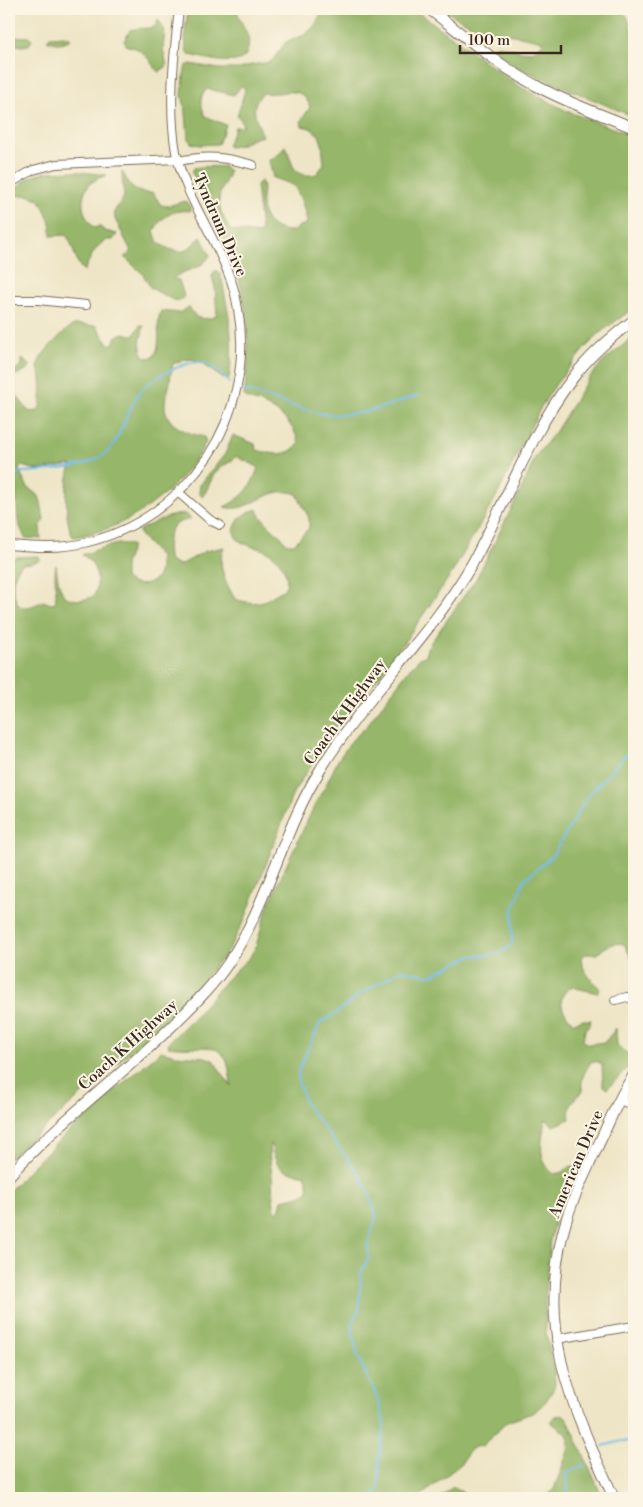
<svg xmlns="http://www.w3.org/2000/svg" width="643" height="1507" font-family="'Libre Bodoni',serif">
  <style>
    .forest { fill: #96b669; stroke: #687044; fill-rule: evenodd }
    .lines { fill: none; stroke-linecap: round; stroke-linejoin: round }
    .stream { stroke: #72bceb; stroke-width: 2 }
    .minor-casing { stroke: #7a6b59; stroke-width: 10 }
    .tertiary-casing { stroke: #7a6b59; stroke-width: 12 }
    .minor { stroke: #fff; stroke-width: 8 }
    .tertiary { stroke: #fff; stroke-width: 10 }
    .labels { text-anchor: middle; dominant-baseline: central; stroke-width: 4; stroke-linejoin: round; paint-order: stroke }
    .street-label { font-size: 16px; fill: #3b2a1e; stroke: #fcf5e5 }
  </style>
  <rect width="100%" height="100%" fill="#fcf5e5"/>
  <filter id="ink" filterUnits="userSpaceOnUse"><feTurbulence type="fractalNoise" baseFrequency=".02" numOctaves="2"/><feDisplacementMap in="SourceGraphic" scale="10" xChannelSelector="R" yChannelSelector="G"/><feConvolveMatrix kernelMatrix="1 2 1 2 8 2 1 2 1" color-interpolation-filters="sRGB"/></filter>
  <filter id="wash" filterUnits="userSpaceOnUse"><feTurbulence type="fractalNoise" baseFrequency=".0096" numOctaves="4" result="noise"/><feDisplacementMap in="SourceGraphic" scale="20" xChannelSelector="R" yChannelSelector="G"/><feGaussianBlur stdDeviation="1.12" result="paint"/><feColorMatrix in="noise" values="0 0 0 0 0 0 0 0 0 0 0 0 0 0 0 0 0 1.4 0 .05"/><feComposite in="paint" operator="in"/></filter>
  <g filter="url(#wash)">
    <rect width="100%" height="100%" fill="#eee5c6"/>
    <g class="forest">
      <path d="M188,9H237C238,19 244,25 247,34C249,38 249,44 248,49C245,71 205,58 190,55L186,51L185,31Z"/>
      <path d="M323,9H414L519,86L569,112L634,136V308L601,332L584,349L556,384L541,407L496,497L452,573L389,664L335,730L294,791L245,919L229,949L194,991L156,1029L9,1159V561L17,557L39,556L40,560L31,563L22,564C10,577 11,591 19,606C28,609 35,605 43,601L51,604L55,603C58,590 53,578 56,565C57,573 58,583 61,590C66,603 84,601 94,596C101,582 96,562 82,555C94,551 122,539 132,546L125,564V578C133,587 150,587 157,577C161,571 160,564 160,557L140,535L139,530C154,523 169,514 185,514L191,519C187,520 182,521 178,523C166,529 166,550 169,561L180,565L188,561L205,551L224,547C216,563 226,584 235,599C246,603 261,605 271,597C275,594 281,592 284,589C292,580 281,561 273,555C262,545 222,547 238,521C242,515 250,511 257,509C263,523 278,531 287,544H294L309,528V518L297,494C268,483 250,515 224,507C244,497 251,488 258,468C251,462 243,461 236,456C230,464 226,463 220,468C210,476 210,488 202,497L199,493L200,485L225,454L233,435L255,444L256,450C273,454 286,458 299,444C294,423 280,412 261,403C254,400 248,401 244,395C251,348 249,301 231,256C221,232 207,208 196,184L192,172L194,168C204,166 216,166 225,167L229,172C228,179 223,184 221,191C215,205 224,218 230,230L259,234L261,229L256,185L261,181C265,189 261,196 262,205C263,224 277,232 295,231L299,226L307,224C307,216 299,190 293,186C288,182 279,180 273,178L269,160L278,155L285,146L287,148C292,166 295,179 317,174L324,164L322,144L319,135L310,128L302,126L301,121L310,107C301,82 283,96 264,93C247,104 257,121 263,136C250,138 242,147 228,147V143L235,127L243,126L241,120L237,116L245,90L242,85L234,95L208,89C198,95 201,105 205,116L226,125L218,144L199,145L191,143L188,139L186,113L182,95L184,74L186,66L191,64L219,69H240L251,65L271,62L286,42L305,35L315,25Z"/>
      <path d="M441,9H618L627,16L634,37V117L514,66L493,48L498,45L520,51L532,52L544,42C522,34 498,35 476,27C464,22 453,15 441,9Z"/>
      <path d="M157,21H159L165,31L163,49L167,66L159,72L157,71C149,60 142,47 127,46L124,41L130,30C139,27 147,30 156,26Z"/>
      <path d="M9,36L30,37L32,40L29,45L23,46L9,44Z"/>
      <path d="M65,36L70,38L69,40C60,44 55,44 47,40L50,37Z"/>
      <path d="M71,171L107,175C102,177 96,179 92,182C77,194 82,218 95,228L99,226L105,231L117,234L113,240C98,237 89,261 84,271C73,261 75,246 66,235L51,236C52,221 46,212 39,199L27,195L14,196C13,183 36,174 47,172C55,171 63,172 71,171Z"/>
      <path d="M122,171C131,188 133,193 153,193L161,205L167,206L186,201L190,206V211C173,209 161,217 154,231L158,243C167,248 180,256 189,248C193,245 196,241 201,237L210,255C202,271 184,268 173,279L179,280L184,296L180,301L173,300L151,288L142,273L124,257L127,256L131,251L115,219L114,212L124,197L122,177Z"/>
      <path d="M216,270L220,274L222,280C229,316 235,341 229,378L227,380C205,371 201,350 173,364C170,373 171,378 169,387C168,391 165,397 165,402C164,426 185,432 204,437L206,442C181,490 127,531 73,537C64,521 65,482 71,465L37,470L21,466L19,470L28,488L39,496L41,502L44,520L40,526L41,539L25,538L18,522L15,478L9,448V390H13L28,411L34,412L39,410C42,400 42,389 41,379C41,375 37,369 38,364C39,356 66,328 74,325C80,324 91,326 97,326L109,345L114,343L115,337L124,333L134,336L140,325L144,326C141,338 137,347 146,358L153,357C164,344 154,325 161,311L179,313L189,307L196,317C204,319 210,320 217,315L215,287L212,277L213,273Z"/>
      <path d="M634,336V962L624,944C613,942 605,946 598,954H585L581,959C583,973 592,979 600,989L598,993L571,987C554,998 563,1013 574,1023L582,1020H591L590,1024L585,1030L583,1041L588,1044L605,1042L616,1028L617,1045L630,1056L633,1063L607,1089L603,1086L602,1064L598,1062L592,1061C585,1070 579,1081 583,1092C574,1096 567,1109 570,1119C563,1121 559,1125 553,1126L549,1121L545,1120C542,1140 536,1160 554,1174L563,1172L570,1166L574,1167L575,1172L569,1179L561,1195L550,1241L545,1302L546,1333L554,1372L555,1384L553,1390L546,1401L535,1412L507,1422L482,1446L475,1447L469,1451L461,1464L418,1498H9V1191C56,1140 108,1096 161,1051L176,1055L205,1057L213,1060L231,1086C228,1033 206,1052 168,1046L169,1042L197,1014L228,978L250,957L256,946L268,905L280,879L317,800L325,787L338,760L352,740L365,728L410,668L421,657L426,656L427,648L476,579L521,490L536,456L556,431L588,379L603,362ZM270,1144C273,1148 272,1151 274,1155C279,1174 290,1171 305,1175C316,1197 298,1196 282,1200L280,1208L276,1213C272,1201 273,1189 272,1176C271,1165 268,1154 270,1144Z"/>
      <path d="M22,359L30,365L29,369L9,378V374L22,365Z"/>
      <path d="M563,1415L567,1418L603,1498H542L548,1496L554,1489L568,1451L569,1440L567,1434L552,1423V1419L556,1416Z"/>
      <path d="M453,1487L466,1494L480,1498H439Z"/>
    </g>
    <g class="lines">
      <g class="stream">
        <path d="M244,390C266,396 288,405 310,411C348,422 384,407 419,395"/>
        <path d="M14,473C41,470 85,471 106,453C121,439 127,410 139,393C146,381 185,361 199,362C211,362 222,375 230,383"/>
        <path d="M603,1446L622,1441H634"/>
        <path d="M371,1498L379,1489V1460L384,1424L378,1399L358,1357L351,1324L359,1310L361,1272L368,1259V1242L376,1217L370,1195L358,1172L306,1105L298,1081L299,1069L321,1021L331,1017L366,990L402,970L426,975H432L470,956L499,954L512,945L513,910L524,880L552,856L588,796L634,746"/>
        <path d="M568,1498L567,1472L585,1465"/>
      </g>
    </g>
  </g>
  <g filter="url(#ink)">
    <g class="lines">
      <defs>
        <g id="minor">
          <path d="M178,161C208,155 224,157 253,165"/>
          <path d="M9,184L33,170L56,164L178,159"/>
          <path d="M9,300H38L86,305"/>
          <path d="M179,493L210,520L220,525"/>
          <path d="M9,545C33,547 60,549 84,543C189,519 257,415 238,309C236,297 233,284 228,273C213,232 184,195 176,152C168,105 174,55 179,9"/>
          <path d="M615,1000L627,997L634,1000"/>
          <path d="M620,1100L634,1106"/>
          <path d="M556,1339L634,1326"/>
        </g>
        <g id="tertiary">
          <path d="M429,9C464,35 497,65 535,85C567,103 601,114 634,128"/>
          <path d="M9,1176C58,1122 119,1078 172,1026C192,1006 213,986 229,962C268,903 282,832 319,772C363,698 429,639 472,564C506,503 529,435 572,379C589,356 611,337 634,320"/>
          <path d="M614,1498C570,1403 534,1325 567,1218C574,1195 585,1174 595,1152C607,1128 618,1097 634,1075"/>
        </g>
      </defs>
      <use href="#minor" class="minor-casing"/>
      <use href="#tertiary" class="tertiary-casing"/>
      <use href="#minor" class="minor"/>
      <use href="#tertiary" class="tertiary"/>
    </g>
  </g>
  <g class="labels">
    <g class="street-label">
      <text transform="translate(220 225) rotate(66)">Tyndrum Drive</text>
      <text transform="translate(345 712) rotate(-54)">Coach K Highway</text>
      <text transform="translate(128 1045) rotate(-42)">Coach K Highway</text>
      <text transform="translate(576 1164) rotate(-67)">American Drive</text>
    </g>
  </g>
  <rect width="643" height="1507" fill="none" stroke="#fcf5e5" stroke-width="30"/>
  <path d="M460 45v8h101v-8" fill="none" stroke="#3b2a1e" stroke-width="2.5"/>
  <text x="468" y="45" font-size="15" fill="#3b2a1e" stroke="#fcf5e5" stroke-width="4" paint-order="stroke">100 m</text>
</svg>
